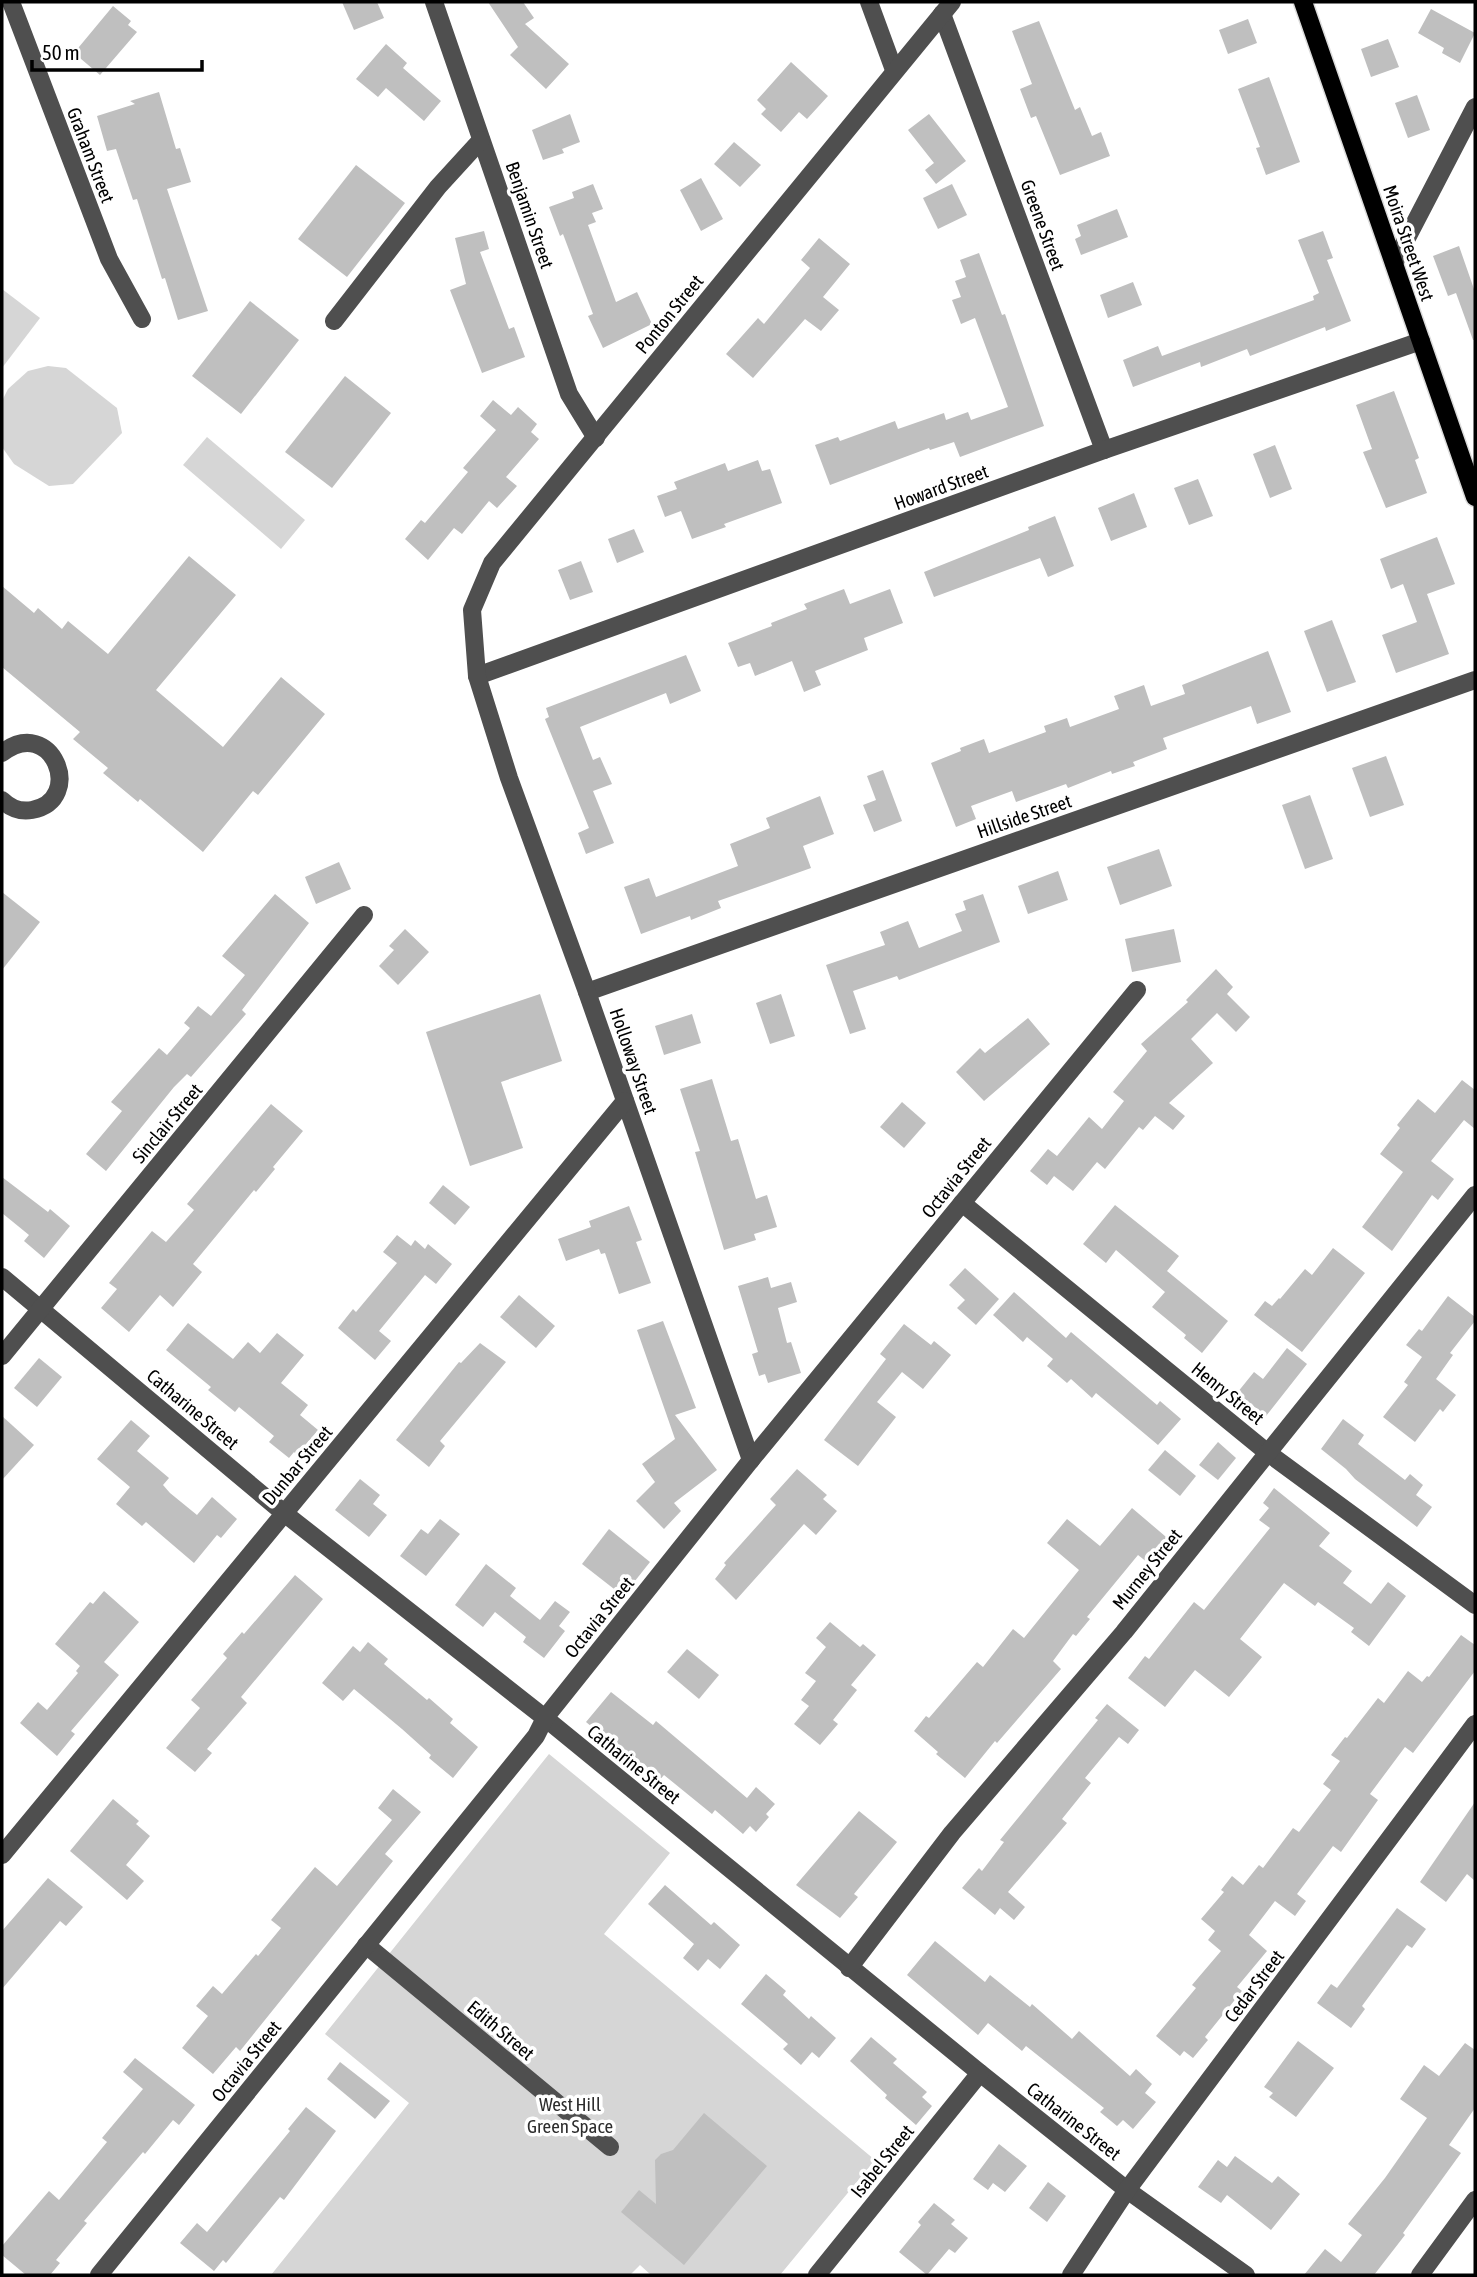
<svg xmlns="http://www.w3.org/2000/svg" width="1477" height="2277" font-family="'Asap Condensed',sans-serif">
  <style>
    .green { fill: #d6d6d6 }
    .building { fill: #bfbfbf }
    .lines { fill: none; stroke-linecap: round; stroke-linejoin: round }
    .major-casing { stroke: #dbdbdb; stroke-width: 21 }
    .minor { stroke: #4f4f4f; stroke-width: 18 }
    .major { stroke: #000; stroke-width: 18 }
    .labels { text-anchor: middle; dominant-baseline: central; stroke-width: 7; stroke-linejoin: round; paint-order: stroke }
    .street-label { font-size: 19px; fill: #000; stroke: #fff }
    .park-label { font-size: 19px; fill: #2d2d2d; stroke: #fff }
  </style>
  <rect width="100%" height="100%" fill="#fff"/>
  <g class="green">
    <path d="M2,289L40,318L2,368Z"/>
    <path d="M48,366L66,368L117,408L122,433L73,484L49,486L14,464L2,447V401L8,389L28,371Z"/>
    <path d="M207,437L305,520L281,549L183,465Z"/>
    <path d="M549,1754L670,1853L604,1934L875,2160L780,2275H651L640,2265L630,2275H271L409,2103L325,2034Z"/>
  </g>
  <g class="building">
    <path d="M342,2H377L384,18L354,30Z"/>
    <path d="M488,2H523L534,18L525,24L569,64L546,89L510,55L518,47Z"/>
    <path d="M113,6L131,21L128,25L137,32L100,75L74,53Z"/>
    <path d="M1431,9L1475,33L1460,63L1442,53L1444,48L1418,33Z"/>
    <path d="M1248,19L1257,43L1228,54L1219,30Z"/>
    <path d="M1039,21L1075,110L1080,107L1092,136L1101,132L1110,156L1060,175L1036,116L1031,118L1020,89L1032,84L1012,31Z"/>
    <path d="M1388,39L1399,67L1371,77L1361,49Z"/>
    <path d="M386,44L407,63L403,68L441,101L424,121L386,88L378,97L356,79Z"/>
    <path d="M791,62L828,96L807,119L799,112L781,132L761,114L766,109L757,100Z"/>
    <path d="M1269,77L1300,162L1266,175L1256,148L1260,147L1238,89Z"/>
    <path d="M159,92L176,149L180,148L191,182L167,189L208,311L178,320L165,278L162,279L137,199L133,200L116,149L107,151L97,116L135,104L130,101Z"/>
    <path d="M1417,95L1430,130L1408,138L1395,103Z"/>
    <path d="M570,114L580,142L562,149L564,153L543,160L532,130Z"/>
    <path d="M929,114L966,161L936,184L925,170L934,163L908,130Z"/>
    <path d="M734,142L761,165L740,187L714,164Z"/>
    <path d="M356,165L405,203L347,277L298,239Z"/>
    <path d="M701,178L723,219L701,231L680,190Z"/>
    <path d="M593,184L603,209L592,213L596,222L588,225L616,302L637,292L652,324L603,348L588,316L593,314L563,234L560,236L549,207L574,198L572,192Z"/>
    <path d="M952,184L967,215L938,229L923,198Z"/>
    <path d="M1117,209L1128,237L1081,255L1075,239L1081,236L1077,225Z"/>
    <path d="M484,231L489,249L480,252L509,329L514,327L525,357L482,373L450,290L466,284L455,238Z"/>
    <path d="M1323,231L1333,258L1327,260L1351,321L1326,331L1325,327L1250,356L1247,349L1201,367L1200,362L1133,387L1123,360L1158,346L1162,356L1314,300L1313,296L1319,293L1298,240Z"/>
    <path d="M819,238L850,264L823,297L839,310L821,331L805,319L753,378L726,354L758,318L764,324L810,268L801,260Z"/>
    <path d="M1459,246L1475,292V340H1473L1456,293L1448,296L1433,256Z"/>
    <path d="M979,253L1002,315L1005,314L1044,426L960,457L954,442L930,450L929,448L830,485L815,445L838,437L840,441L895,421L898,429L944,413L946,420L968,412L971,420L1008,407L975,318L961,324L952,300L961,297L955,281L966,277L960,260Z"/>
    <path d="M1133,282L1142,305L1108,318L1100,295Z"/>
    <path d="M250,301L299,340L241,414L192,376Z"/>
    <path d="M345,376L391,413L332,488L285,452Z"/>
    <path d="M1394,391L1419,458L1415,460L1427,493L1386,508L1363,452L1372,449L1356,405Z"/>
    <path d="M493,400L511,415L518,407L537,424L531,432L539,439L506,477L517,486L497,508L489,501L462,534L454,528L428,560L405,539L421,520L425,523L468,472L463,468L496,430L480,416Z"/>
    <path d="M1275,445L1292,489L1270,498L1253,454Z"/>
    <path d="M758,460L762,471L770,469L782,503L724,524L726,527L692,539L681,511L665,517L657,496L677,489L674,482L725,463L728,471Z"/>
    <path d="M1198,479L1213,516L1189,525L1174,488Z"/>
    <path d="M1134,493L1147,527L1111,541L1098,508Z"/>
    <path d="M1055,516L1074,566L1048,577L1040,558L934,597L924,572L1029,530L1028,527Z"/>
    <path d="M634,529L644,552L617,563L608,539Z"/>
    <path d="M1437,537L1455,584L1427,594L1449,654L1396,673L1382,635L1417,622L1403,584L1391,589L1380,559Z"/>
    <path d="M189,556L236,595L156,690L223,747L281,677L325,714L258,795L253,791L203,852L140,799L138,802L103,773L108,768L73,739L80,732L2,667V586L34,613L38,608L62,629L68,621L108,654Z"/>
    <path d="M581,561L593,592L570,600L558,570Z"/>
    <path d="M844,589L850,604L890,589L903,623L864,638L868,650L815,671L821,685L804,692L792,661L755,676L750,663L738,667L728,643L772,626L771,623L807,609L804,604Z"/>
    <path d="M1332,620L1356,682L1327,692L1304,631Z"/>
    <path d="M1268,651L1291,712L1257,724L1251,706L1163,738L1167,749L1133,762L1135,766L1112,774L1111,771L1068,788L1066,784L1016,802L1012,791L971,806L976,819L956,827L931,763L961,751L960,748L984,739L989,753L1046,732L1044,726L1067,718L1070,727L1119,709L1114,696L1144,685L1151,706L1185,694L1182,685Z"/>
    <path d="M686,655L701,691L670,704L666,693L580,727L593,760L600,757L612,784L593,791L614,843L586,854L578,833L589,828L545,719L549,717L546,708Z"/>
    <path d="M1386,756L1404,805L1370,817L1352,768Z"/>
    <path d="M883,770L902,821L874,832L863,805L876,800L867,776Z"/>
    <path d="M1310,795L1333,859L1305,869L1282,805Z"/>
    <path d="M820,796L834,834L803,846L811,868L718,901L721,908L691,920L690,916L641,934L624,887L649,878L656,897L738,866L730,844L770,828L766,818Z"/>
    <path d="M1159,849L1172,886L1120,905L1107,867Z"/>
    <path d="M339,862L351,889L316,904L305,877Z"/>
    <path d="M1058,871L1068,900L1028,914L1018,886Z"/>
    <path d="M2,892L40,922L2,970Z"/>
    <path d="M275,894L309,923L242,1010L246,1014L191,1077L187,1074L174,1087L106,1171L86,1154L122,1111L111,1102L159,1048L167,1055L190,1028L184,1023L198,1006L211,1016L245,975L222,956Z"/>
    <path d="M983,894L1000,942L899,980L897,976L853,991L866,1029L850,1034L826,965L885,945L880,932L908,921L919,948L962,931L955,914L966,910L963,901Z"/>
    <path d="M405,929L429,952L398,985L379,966L394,950L389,946Z"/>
    <path d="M1174,929L1181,962L1132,972L1125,939Z"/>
    <path d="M1216,969L1233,987L1227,994L1250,1017L1236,1032L1217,1013L1191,1039L1213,1063L1169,1103L1185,1116L1173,1130L1155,1116L1143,1130L1139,1127L1105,1169L1097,1162L1073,1191L1054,1176L1047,1185L1030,1171L1048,1149L1057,1156L1089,1117L1102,1129L1124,1101L1113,1092L1147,1051L1141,1044L1188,1002L1186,1000Z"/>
    <path d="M540,994L562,1061L501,1082L523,1148L470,1166L426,1032Z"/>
    <path d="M781,994L795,1036L770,1044L756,1003Z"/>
    <path d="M692,1014L701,1043L664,1055L655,1026Z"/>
    <path d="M1028,1018L1050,1044L984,1101L956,1072L980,1048L985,1053Z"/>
    <path d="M712,1079L731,1141L738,1139L756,1199L767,1195L777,1227L754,1234L756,1240L724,1250L695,1152L700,1151L680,1089Z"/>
    <path d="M1462,1080L1475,1090V1129L1464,1120L1431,1161L1454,1179L1438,1200L1432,1195L1392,1251L1362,1227L1403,1172L1380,1154L1400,1128L1397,1125L1418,1099L1435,1113Z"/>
    <path d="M902,1102L926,1123L904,1148L880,1127Z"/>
    <path d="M271,1104L303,1131L273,1167L275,1169L256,1192L254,1190L193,1264L202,1272L173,1307L160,1295L129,1332L101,1308L117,1289L109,1283L152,1231L166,1242L194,1210L187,1204Z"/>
    <path d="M2,1177L48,1212L50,1209L70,1226L44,1258L24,1241L29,1235L2,1213Z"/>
    <path d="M443,1185L470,1207L455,1225L429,1203Z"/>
    <path d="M1115,1205L1179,1256L1167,1271L1228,1321L1202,1353L1184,1338L1186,1335L1152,1307L1165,1292L1116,1250L1106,1263L1083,1244Z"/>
    <path d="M629,1206L642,1240L636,1242L651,1283L619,1294L605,1253L601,1254L599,1249L566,1261L558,1239L591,1227L589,1221Z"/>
    <path d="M397,1235L411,1246L415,1240L425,1249L428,1244L452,1264L436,1284L425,1275L379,1331L391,1341L375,1360L338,1328L353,1309L356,1312L397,1263L383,1252Z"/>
    <path d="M1333,1248L1365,1273L1302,1352L1254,1315L1265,1301L1272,1306L1279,1298L1280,1299L1305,1269L1312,1275Z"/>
    <path d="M965,1268L999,1299L976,1325L957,1308L965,1300L949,1285Z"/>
    <path d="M768,1277L771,1288L791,1282L797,1302L778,1308L787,1343L791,1342L801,1373L768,1383L765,1374L759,1376L752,1354L758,1352L738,1286Z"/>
    <path d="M1014,1292L1066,1338L1071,1332L1157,1405L1160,1401L1181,1419L1158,1445L1096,1393L1092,1398L1071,1379L1067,1383L1047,1366L1053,1359L1027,1337L1023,1342L993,1315Z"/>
    <path d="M519,1295L555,1326L536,1348L500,1317Z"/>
    <path d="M1448,1296L1475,1317V1321L1450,1353L1453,1355L1436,1379L1456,1395L1443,1412L1440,1409L1415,1442L1383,1417L1408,1385L1404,1382L1422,1357L1406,1345L1419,1329L1422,1331Z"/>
    <path d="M663,1321L696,1408L675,1415L717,1470L674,1503L681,1511L664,1529L636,1501L655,1482L642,1464L675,1439L637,1330Z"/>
    <path d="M188,1323L233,1359L248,1342L260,1353L277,1333L304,1355L281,1383L308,1405L300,1415L318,1430L297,1455L294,1452L289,1458L269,1442L274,1436L239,1407L235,1412L208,1390L211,1387L166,1350Z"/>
    <path d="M904,1324L931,1345L934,1341L951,1355L923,1389L902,1372L877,1402L896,1417L858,1466L824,1440L886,1359L880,1354Z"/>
    <path d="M480,1343L506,1362L440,1441L445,1446L429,1467L396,1440L459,1362L461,1363Z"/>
    <path d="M1287,1348L1307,1364L1266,1416L1237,1393L1254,1372L1263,1379Z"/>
    <path d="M39,1358L62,1377L37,1407L14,1388Z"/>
    <path d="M2,1416L34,1445L2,1480Z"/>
    <path d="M1343,1419L1364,1435L1358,1444L1405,1480L1410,1474L1423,1485L1416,1495L1432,1507L1417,1527L1355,1479L1346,1469L1321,1449Z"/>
    <path d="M131,1420L150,1436L137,1451L169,1478L163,1485L170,1493L197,1515L212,1497L237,1519L221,1538L217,1535L194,1563L146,1522L142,1526L116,1504L130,1487L97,1459Z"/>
    <path d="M1218,1442L1236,1458L1218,1480L1199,1465Z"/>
    <path d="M1165,1450L1196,1476L1180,1496L1148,1470Z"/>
    <path d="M797,1469L827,1495L823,1499L837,1511L816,1535L804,1524L736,1600L715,1579L726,1565L724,1563L776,1505L770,1499Z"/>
    <path d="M360,1479L380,1495L373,1504L387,1515L369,1537L335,1510Z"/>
    <path d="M1274,1488L1330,1533L1319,1546L1352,1571L1343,1583L1371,1604L1388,1582L1406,1596L1369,1646L1351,1632L1354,1628L1318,1602L1315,1606L1284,1583L1240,1639L1262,1657L1229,1697L1195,1670L1165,1707L1128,1678L1145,1656L1149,1659L1194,1602L1204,1610L1270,1528L1259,1520L1269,1508L1263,1503Z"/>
    <path d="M1132,1508L1172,1542L1152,1566L1138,1555L1087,1617L1090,1619L1076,1636L1073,1634L1053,1661L1061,1669L997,1743L995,1741L965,1778L936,1754L938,1752L914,1731L926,1716L929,1718L977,1662L983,1667L1013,1629L1024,1638L1079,1570L1047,1543L1067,1519L1100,1546Z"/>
    <path d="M440,1519L460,1534L426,1576L400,1556L421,1529L428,1534Z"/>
    <path d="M609,1529L650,1562L623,1596L582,1564Z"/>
    <path d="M486,1564L516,1588L510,1596L540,1620L555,1601L570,1612L559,1626L565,1631L544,1658L523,1642L526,1637L495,1612L483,1627L455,1605Z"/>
    <path d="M295,1575L323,1599L241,1697L247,1703L207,1749L212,1753L195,1772L166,1748L200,1708L191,1700L227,1658L223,1654L242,1632L244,1634Z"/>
    <path d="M104,1591L139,1622L104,1662L119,1675L71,1731L75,1734L57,1756L20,1723L38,1702L47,1710L78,1673L76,1671L80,1666L55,1644L90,1602L93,1604Z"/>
    <path d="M830,1622L860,1647L863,1644L876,1655L851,1685L857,1690L833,1720L838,1724L820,1745L794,1724L809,1706L801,1700L816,1681L805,1673L826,1647L816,1638Z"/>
    <path d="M1461,1635L1475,1645V1671L1413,1753L1405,1747L1370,1794L1378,1800L1341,1852L1333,1846L1297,1894L1306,1901L1295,1916L1275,1901L1249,1935L1267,1951L1237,1987L1242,1991L1205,2037L1208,2040L1193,2058L1184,2051L1180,2056L1156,2036L1196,1988L1192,1985L1221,1951L1208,1940L1215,1931L1201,1919L1224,1892L1221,1890L1232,1876L1243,1885L1259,1865L1263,1868L1293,1828L1299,1832L1331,1790L1323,1784L1340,1761L1331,1755L1345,1737L1347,1738L1378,1698L1384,1703L1408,1671L1422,1682L1427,1676L1429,1677Z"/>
    <path d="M368,1642L388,1659L384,1664L427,1700L429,1698L453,1719L450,1723L478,1747L453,1778L429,1758L431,1755L402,1729L354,1689L343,1701L322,1683L353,1646L360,1652Z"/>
    <path d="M687,1649L719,1675L699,1699L667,1672Z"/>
    <path d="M611,1692L653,1725L656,1721L747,1798L756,1787L775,1804L766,1814L769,1817L756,1832L750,1826L743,1834L715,1810L712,1814L664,1775L658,1782L586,1722Z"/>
    <path d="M1107,1704L1139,1730L1128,1744L1119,1737L1085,1778L1091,1783L1062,1819L1067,1823L1008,1892L1025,1907L1014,1920L1000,1908L995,1915L962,1888L979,1868L982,1871L1004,1842L1000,1840L1098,1720L1095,1718Z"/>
    <path d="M393,1789L421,1812L385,1854L393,1861L240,2051L236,2047L213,2074L182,2048L208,2016L196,2006L213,1986L222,1994L256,1954L258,1956L281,1928L271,1920L315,1867L337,1886L392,1820L378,1808Z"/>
    <path d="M113,1799L139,1821L136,1824L150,1836L126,1865L144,1881L127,1900L70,1851Z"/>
    <path d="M1475,1802V1881L1467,1874L1446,1902L1420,1882Z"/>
    <path d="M859,1811L897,1842L854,1894L858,1897L840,1918L796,1885Z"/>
    <path d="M48,1878L83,1907L66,1926L60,1921L2,1989V1931Z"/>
    <path d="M665,1885L711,1925L714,1922L740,1945L720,1969L708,1959L698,1971L683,1958L694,1944L648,1904Z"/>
    <path d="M1397,1908L1426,1929L1412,1948L1407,1945L1362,2006L1365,2009L1351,2028L1317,2003L1331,1984L1337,1988Z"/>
    <path d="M935,1941L985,1982L990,1975L1030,2007L1032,2004L1072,2039L1079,2031L1130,2076L1136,2069L1152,2084L1145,2093L1156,2102L1133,2129L1123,2120L1117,2126L1100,2112L1104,2108L1026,2046L1022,2051L988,2023L978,2035L907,1975Z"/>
    <path d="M766,1974L786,1991L783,1995L809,2019L811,2016L836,2038L819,2058L812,2052L801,2065L783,2049L788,2044L741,2004Z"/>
    <path d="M871,2037L897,2059L893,2063L927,2092L922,2097L932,2106L916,2125L885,2098L887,2095L850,2061Z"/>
    <path d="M1298,2041L1334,2068L1296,2117L1269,2097L1273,2093L1264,2087Z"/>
    <path d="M1465,2043L1475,2050V2108L1449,2145L1461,2153L1403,2233L1405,2235L1374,2275H1304L1325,2249L1341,2262L1362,2235L1348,2224L1385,2178L1427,2118L1400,2099L1424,2065L1439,2076Z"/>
    <path d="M135,2058L195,2105L179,2125L173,2120L145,2154L143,2152L84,2221L87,2223L56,2260L60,2263L50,2275H26L2,2255V2246L49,2191L59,2200L107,2142L102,2138L143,2089L123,2072Z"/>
    <path d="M340,2062L390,2101L375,2119L327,2079Z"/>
    <path d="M306,2107L336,2131L284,2200L280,2197L226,2263L223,2260L214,2271L180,2243L197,2223L207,2232L290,2131L288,2129Z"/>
    <path d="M704,2113L767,2166L684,2265L621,2212L639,2190L656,2204L655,2160L661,2154L673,2150Z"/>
    <path d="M999,2144L1027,2166L1005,2192L993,2183L988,2190L973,2179Z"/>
    <path d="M1235,2156L1272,2183L1278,2176L1300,2194L1271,2230L1227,2195L1221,2203L1198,2187L1218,2160L1227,2167Z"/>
    <path d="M1048,2182L1066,2196L1047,2222L1029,2208Z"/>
    <path d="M934,2203L955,2220L951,2224L968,2238L955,2253L949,2249L927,2275L899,2252L921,2225L918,2222Z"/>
  </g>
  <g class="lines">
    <defs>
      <path id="major" d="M1303,2L1475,497"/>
    </defs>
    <use href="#major" class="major-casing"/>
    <g class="minor">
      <path d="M11,2L109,259L142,319"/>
      <path d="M434,2L569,394L596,438"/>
      <path d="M869,2L894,70"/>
      <path d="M942,14L1104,450"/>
      <path d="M1394,263L1475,107"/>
      <path d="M334,321L438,187L481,140"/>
      <path d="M477,676L1104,450L1421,341"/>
      <path d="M2,753C52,714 86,800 32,810C20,812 10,808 2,800"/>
      <path d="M587,992L1475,680"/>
      <path d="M962,1203L1268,1453L1475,1605"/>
      <path d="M2,1277L284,1513L545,1718L980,2073L1127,2190L1246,2275"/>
      <path d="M2,1356L364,915"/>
      <path d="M751,1460L587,992L509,778L477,676L472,610L492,563L952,2"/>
      <path d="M2,1855L625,1101"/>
      <path d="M366,1945L610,2147"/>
      <path d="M849,1968L952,1833L1124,1632L1475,1195"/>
      <path d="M99,2275L536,1736L545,1718L751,1460L1137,990"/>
      <path d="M817,2275L980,2073"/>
      <path d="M1071,2275L1127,2190L1475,1724"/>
      <path d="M1420,2275L1475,2200"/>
    </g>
    <use href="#major" class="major"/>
  </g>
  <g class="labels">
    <g class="street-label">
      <text transform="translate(91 155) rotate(69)">Graham Street</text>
      <text transform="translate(530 215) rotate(71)">Benjamin Street</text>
      <text transform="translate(1043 225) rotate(70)">Greene Street</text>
      <text transform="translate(1409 243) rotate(71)">Moira Street West</text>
      <text transform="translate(669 314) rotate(-51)">Ponton Street</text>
      <text transform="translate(941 487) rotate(-20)">Howard Street</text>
      <text transform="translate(1024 816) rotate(-19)">Hillside Street</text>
      <text transform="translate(634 1061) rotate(71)">Holloway Street</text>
      <text transform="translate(167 1123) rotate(-50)">Sinclair Street</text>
      <text transform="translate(956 1177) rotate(-51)">Octavia Street</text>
      <text transform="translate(1228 1393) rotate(39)">Henry Street</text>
      <text transform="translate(193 1409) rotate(40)">Catharine Street</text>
      <text transform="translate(297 1465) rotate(-50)">Dunbar Street</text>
      <text transform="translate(1147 1569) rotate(-51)">Murney Street</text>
      <text transform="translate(599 1617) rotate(-51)">Octavia Street</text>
      <text transform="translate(634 1764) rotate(39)">Catharine Street</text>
      <text transform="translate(1254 1986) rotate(-53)">Cedar Street</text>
      <text transform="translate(501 2030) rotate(40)">Edith Street</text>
      <text transform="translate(246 2061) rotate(-51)">Octavia Street</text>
      <text transform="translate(1074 2121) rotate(38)">Catharine Street</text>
      <text transform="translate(882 2161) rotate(-51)">Isabel Street</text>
    </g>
    <g class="park-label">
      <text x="570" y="2104">West Hill<tspan x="570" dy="22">Green Space</tspan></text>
    </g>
  </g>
  <rect width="1477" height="2277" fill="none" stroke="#000000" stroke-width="7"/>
  <path d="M32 60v10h170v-10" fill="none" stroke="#000000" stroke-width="3.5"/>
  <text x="42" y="60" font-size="21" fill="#000000" stroke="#ffffff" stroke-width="5" paint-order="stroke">50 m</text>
</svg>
